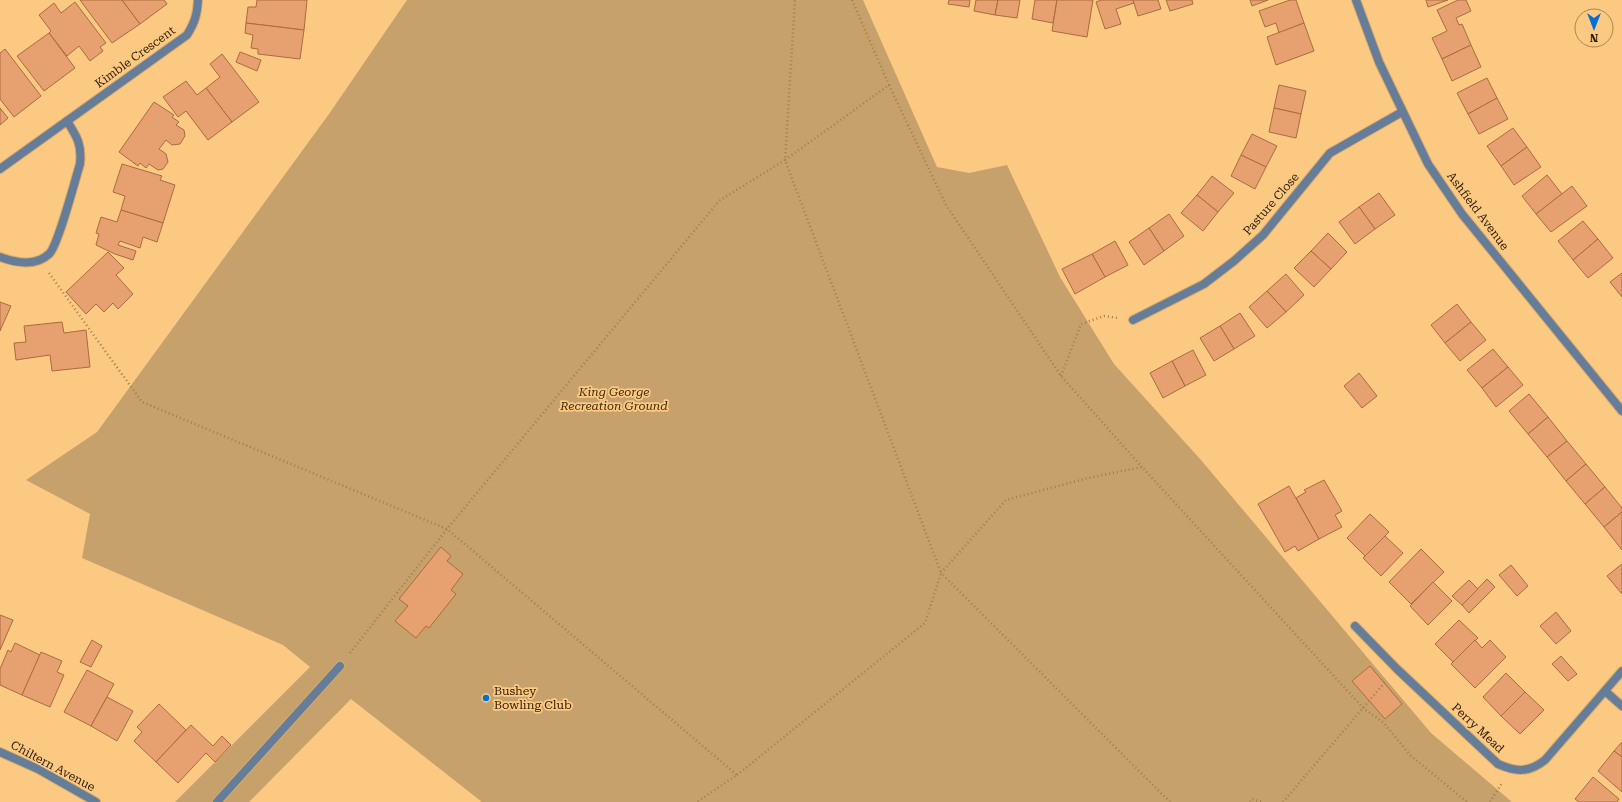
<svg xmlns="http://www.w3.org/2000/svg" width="1622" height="802" font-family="'Roboto Serif',serif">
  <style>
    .green { fill: #c7a16c }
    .building { fill: #e7a171; stroke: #ac6b3c }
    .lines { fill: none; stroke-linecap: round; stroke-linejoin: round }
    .service-casing { stroke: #d7aa6b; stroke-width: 10 }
    .minor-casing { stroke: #d7aa6b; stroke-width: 10 }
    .tertiary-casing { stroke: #d7aa6b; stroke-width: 10 }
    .path { stroke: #a37e4a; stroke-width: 2.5; stroke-dasharray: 1 3; stroke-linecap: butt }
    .service { stroke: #667d99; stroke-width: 8 }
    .minor { stroke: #667d99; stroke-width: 8 }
    .tertiary { stroke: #667d99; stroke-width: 8 }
    .poi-dot { fill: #0070d7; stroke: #fcc983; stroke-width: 1.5 }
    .labels { text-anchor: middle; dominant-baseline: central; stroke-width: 3.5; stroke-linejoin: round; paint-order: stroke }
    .street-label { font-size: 12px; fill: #301d00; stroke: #fcc983 }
    .park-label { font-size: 12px; font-style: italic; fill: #412b07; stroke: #fcc983 }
    .poi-label { font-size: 12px; fill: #301d00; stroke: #fcc983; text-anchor: start }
  </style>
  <rect width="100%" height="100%" fill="#fcc983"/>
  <path class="green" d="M407,0H863L937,167L969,173L1007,165L1060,277L1114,364L1201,460L1431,733L1512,802H482L351,699L249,802H175L310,667L283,645L82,558L90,514L26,480L97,432L329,114Z"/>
  <g class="building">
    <path d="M80,0H122L140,24L112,43Z"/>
    <path d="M122,0H164L167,4L140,24Z"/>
    <path d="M257,0H307L304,30L246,23L248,7H256Z"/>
    <path d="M949,0H970L969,7L948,4Z"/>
    <path d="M976,0H998L995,15L974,11Z"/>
    <path d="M998,0H1020L1017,18L995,15Z"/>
    <path d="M1035,0H1057L1053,23L1032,19Z"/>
    <path d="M1057,0H1093L1087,37L1052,31Z"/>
    <path d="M1101,0H1133L1134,3L1116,9L1121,24L1105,29L1096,2Z"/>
    <path d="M1133,0H1158L1161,9L1138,16Z"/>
    <path d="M1166,0H1192L1193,4L1170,11Z"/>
    <path d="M1250,0H1268L1252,6Z"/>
    <path d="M1290,0H1296L1304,23L1279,33L1276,23L1265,27L1259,11Z"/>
    <path d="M1426,0H1448L1428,7Z"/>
    <path d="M1458,0H1466L1471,11L1456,18L1459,25L1462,24L1471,45L1442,59L1432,38L1447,31L1437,10Z"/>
    <path d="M75,2L106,43L100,47L103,51L90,61L79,46L67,56L49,33L51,31L39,15L54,3L61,13Z"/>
    <path d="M246,23L304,30L300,59L258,54V49L251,48L253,35L245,33Z"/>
    <path d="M1304,23L1314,51L1276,65L1267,37Z"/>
    <path d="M49,33L75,68L44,91L17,56Z"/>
    <path d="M1471,45L1481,67L1452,81L1442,59Z"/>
    <path d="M5,49L41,96L14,117L0,99V53Z"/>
    <path d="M240,52L261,60L257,71L236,62Z"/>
    <path d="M222,54L259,102L232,122L206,88L220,77L210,64Z"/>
    <path d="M1487,78L1497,98L1468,114L1457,93Z"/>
    <path d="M186,81L197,95L206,88L232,122L208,140L186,111L178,117L163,97Z"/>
    <path d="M1279,85L1306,91L1301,114L1274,108Z"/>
    <path d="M1497,98L1508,119L1479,134L1468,114Z"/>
    <path d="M154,102L174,115L172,117L179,122L176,125L184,130L185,136L180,144L172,145L166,140L159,149L166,154L168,162L163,169L158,170L149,164L146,168L140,163L138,166L119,152Z"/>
    <path d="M0,108L8,118L0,125Z"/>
    <path d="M1274,108L1301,114L1296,138L1269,132Z"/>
    <path d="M1513,128L1527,147L1501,166L1487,146Z"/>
    <path d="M1252,134L1277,146L1266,167L1241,155Z"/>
    <path d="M1527,147L1541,167L1514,185L1501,166Z"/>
    <path d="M1241,155L1266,167L1255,189L1231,176Z"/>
    <path d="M122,164L162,176L160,180L175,185L163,223L121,210L125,196L113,192Z"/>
    <path d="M1547,175L1562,194L1536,214L1522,196Z"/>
    <path d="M1212,176L1234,193L1218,212L1197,195Z"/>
    <path d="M1572,186L1587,206L1551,232L1536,214Z"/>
    <path d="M1379,193L1395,215L1375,229L1359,207Z"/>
    <path d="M1197,195L1218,212L1203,231L1181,213Z"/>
    <path d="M1359,207L1375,229L1355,244L1339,222Z"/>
    <path d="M121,210L163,223L157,242L143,237L140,248L120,241L118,245L136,251L133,260L115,254L96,245L99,234L96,233L101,217L117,222Z"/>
    <path d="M1169,214L1184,236L1164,251L1149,228Z"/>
    <path d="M1583,221L1598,239L1573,260L1558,241Z"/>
    <path d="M1149,228L1164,251L1144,265L1129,242Z"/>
    <path d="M1328,233L1347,252L1331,269L1311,251Z"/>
    <path d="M1598,239L1613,258L1588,278L1573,260Z"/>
    <path d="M1115,241L1128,265L1105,277L1092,254Z"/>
    <path d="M1311,251L1331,269L1314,287L1294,268Z"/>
    <path d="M108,252L124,268L116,275L133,294L118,309L113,303L104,312L96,304L86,314L66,292Z"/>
    <path d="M1092,254L1105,277L1075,294L1062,269Z"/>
    <path d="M1622,273V297L1610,282Z"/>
    <path d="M1286,274L1304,295L1286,312L1267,291Z"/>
    <path d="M1267,291L1286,312L1267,328L1249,307Z"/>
    <path d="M0,302L11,306L0,331Z"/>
    <path d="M1457,304L1471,322L1445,343L1431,325Z"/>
    <path d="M1240,313L1255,336L1234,349L1220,326Z"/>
    <path d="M62,322L64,333L86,330L90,367L52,371L50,355L16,360L14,343L26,342L24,326Z"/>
    <path d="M1471,322L1486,340L1460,361L1445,343Z"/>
    <path d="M1220,326L1234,349L1214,361L1200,338Z"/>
    <path d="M1493,349L1508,367L1482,388L1467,370Z"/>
    <path d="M1193,350L1206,375L1185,386L1172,361Z"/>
    <path d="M1172,361L1185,386L1163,398L1150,373Z"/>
    <path d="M1508,367L1523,385L1496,407L1482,388Z"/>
    <path d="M1359,373L1377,396L1362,408L1344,386Z"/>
    <path d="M1529,394L1548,417L1528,434L1509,411Z"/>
    <path d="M1548,417L1567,441L1547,457L1528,434Z"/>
    <path d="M1567,441L1586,464L1566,481L1547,457Z"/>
    <path d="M1586,464L1605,487L1585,504L1566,481Z"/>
    <path d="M1324,480L1342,511L1335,515L1342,527L1319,539L1296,498L1306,492L1304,490Z"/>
    <path d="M1289,486L1319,539L1298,551L1295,546L1285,552L1258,504Z"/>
    <path d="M1605,487L1622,508V512L1604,527L1585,504Z"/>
    <path d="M1622,512V550L1604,527Z"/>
    <path d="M1370,514L1389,532L1365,556L1347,538Z"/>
    <path d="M1385,536L1403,553L1381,576L1363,558Z"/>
    <path d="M441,547L451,556L447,561L463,574L451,590L456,594L429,628L426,626L416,638L395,621L408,606L399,599Z"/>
    <path d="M1421,549L1444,572L1411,604L1389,582Z"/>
    <path d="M1622,564V594L1607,576Z"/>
    <path d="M1511,565L1528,586L1517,596L1499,575Z"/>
    <path d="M1487,579L1495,587L1469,613L1462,605Z"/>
    <path d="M1469,580L1478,589L1462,605L1452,596Z"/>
    <path d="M1433,582L1452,601L1428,625L1410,606Z"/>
    <path d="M1556,612L1571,631L1556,644L1540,626Z"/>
    <path d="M0,615L13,620L0,650Z"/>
    <path d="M1459,620L1478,638L1453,662L1435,644Z"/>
    <path d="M92,640L102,646L91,667L80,662Z"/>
    <path d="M1475,640L1482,648L1490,640L1506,657L1475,688L1451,664Z"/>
    <path d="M15,643L40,655L22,695L0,685V669L8,650L11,652Z"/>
    <path d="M41,652L62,661L57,672L64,675L50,707L22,695Z"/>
    <path d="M1561,656L1577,674L1568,681L1552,664Z"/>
    <path d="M1370,666L1402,704L1385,719L1352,681Z"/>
    <path d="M87,670L114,684L91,726L64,712Z"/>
    <path d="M1506,673L1525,692L1501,716L1483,697Z"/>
    <path d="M1525,692L1544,710L1520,734L1501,716Z"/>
    <path d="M107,697L133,711L117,741L91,726Z"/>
    <path d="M159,704L186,730L156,762L134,741L142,732L137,727Z"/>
    <path d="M191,725L213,746L222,736L231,745L215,762L206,753L178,783L156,762Z"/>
    <path d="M1622,742V757L1614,751Z"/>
    <path d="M1614,751L1622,757V792L1598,771Z"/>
    <path d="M1593,777L1619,799L1617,802H1579L1575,799Z"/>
  </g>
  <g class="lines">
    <defs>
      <g id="service">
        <path d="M1605,691L1622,706"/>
        <path d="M217,802L340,666"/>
      </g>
      <g id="minor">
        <path d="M1356,0L1379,62L1428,164L1462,214L1622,411"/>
        <path d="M0,169L187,35C195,22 197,15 198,0"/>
        <path d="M0,257C16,263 35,267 49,254C58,246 75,180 80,164C82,144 77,137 67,121"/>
        <path d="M1133,320L1204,284L1234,261L1263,235L1330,153L1402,112"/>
        <path d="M1355,626L1397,669L1498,764C1516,772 1529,773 1545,760L1622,671"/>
      </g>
      <path id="tertiary" d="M0,752L38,769L96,802"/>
    </defs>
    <use href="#service" class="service-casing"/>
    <use href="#minor" class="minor-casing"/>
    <use href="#tertiary" class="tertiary-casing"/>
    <g class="path">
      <path d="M852,0L889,85"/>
      <path d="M49,273L142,402L447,529L737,775L697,802"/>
      <path d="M1061,376L1081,324L1104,316L1118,318"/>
      <path d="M350,653L447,529L719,201L785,160L795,0"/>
      <path d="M737,775L925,623L941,573L785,160L889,85L946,205L1061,376L1142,467"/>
      <path d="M1170,802L941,573L1006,500L1088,478L1142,467L1364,709L1383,722L1411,756L1467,802"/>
      <path d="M1250,802L1252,799L1263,802"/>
      <path d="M1283,802L1386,681"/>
      <path d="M1490,802L1502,783"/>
    </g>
    <use href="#service" class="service"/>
    <use href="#minor" class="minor"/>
    <use href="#tertiary" class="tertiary"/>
  </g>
  <circle class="poi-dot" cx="486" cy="698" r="4"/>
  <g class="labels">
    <g class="street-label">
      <text transform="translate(135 57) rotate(-36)">Kimble Crescent</text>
      <text transform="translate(1271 204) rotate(-49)">Pasture Close</text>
      <text transform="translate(1478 211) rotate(53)">Ashfield Avenue</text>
      <text transform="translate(1478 728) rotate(43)">Perry Mead</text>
      <text transform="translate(53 766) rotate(28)">Chiltern Avenue</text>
    </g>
    <g class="park-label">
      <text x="614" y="392">King George<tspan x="614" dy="14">Recreation Ground</tspan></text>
    </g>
    <g class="poi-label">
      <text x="494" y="691">Bushey<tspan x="494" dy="14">Bowling Club</tspan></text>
    </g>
  </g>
  <g transform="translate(1594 28) rotate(180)"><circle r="19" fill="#fcc983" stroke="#aa844f"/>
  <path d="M0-3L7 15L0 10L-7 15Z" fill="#0070d7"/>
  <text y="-6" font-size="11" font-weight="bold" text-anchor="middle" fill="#301d00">N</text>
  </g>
</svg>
